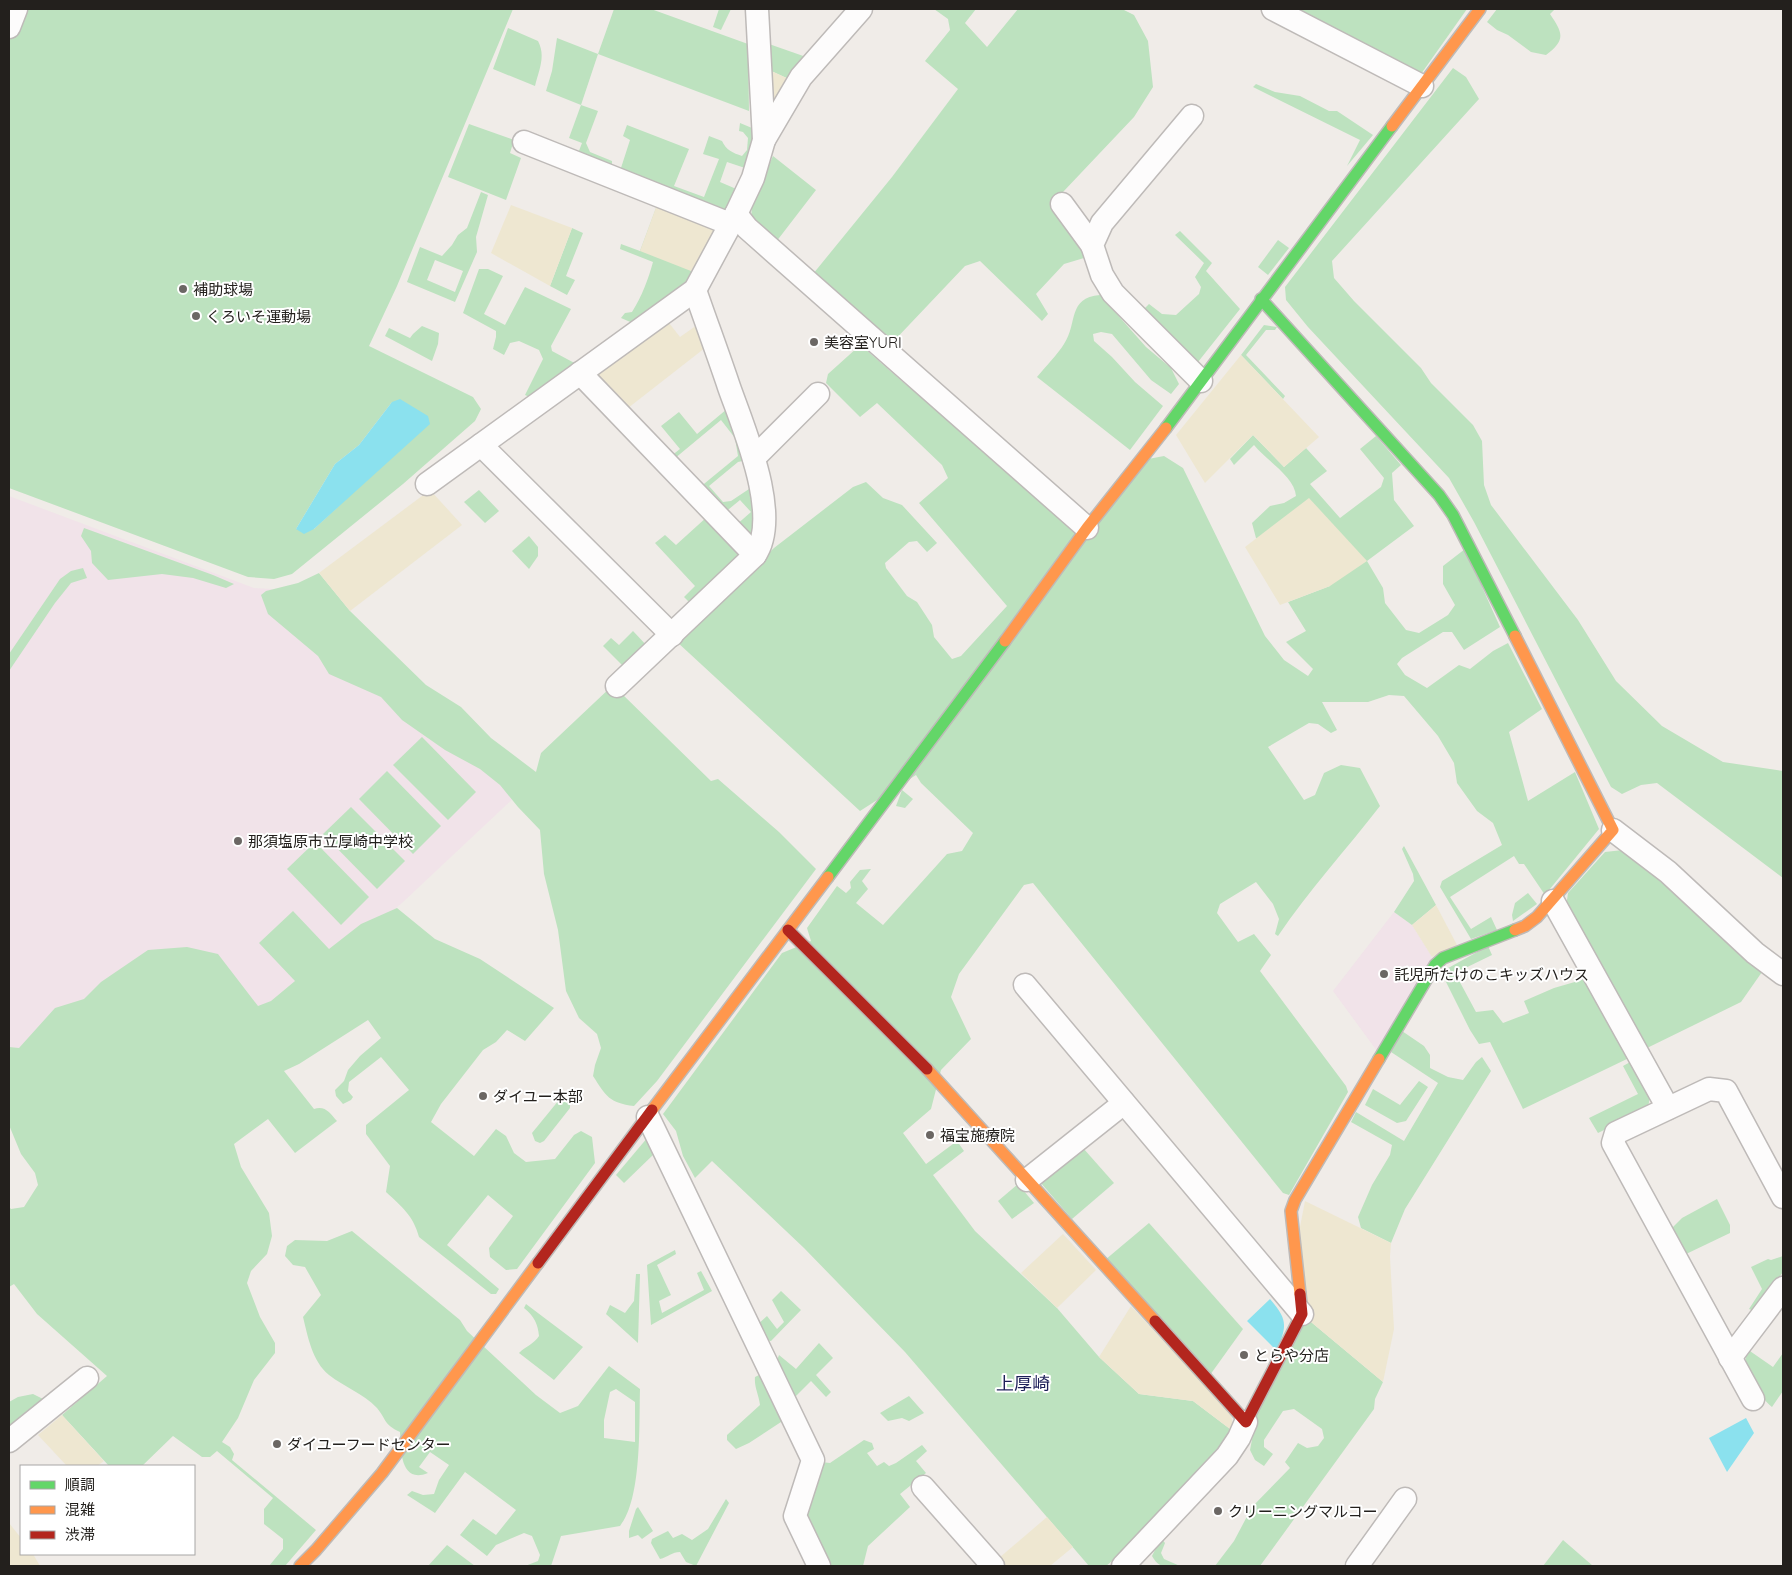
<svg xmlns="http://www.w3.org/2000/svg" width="1792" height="1575" font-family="Quicksand,'Noto Sans JP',sans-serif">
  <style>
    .education { fill: #f1e3e9 }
    .green { fill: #bde2bf; fill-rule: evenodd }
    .sand { fill: #eee7d1; fill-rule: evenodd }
    .water { fill: #8be1ee }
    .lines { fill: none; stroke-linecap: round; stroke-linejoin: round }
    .street-casing { stroke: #bebab8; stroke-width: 25 }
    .fast-casing { stroke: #bebab8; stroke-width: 14 }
    .slow-casing { stroke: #bebab8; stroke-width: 14 }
    .jam-casing { stroke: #bebab8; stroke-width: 14 }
    .street { stroke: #fdfcfc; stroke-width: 22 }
    .fast { stroke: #63d668; stroke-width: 11 }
    .slow { stroke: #ff974d; stroke-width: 11 }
    .jam { stroke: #b3261e; stroke-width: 11 }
    .poi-dot { fill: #6b6764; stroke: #fff; stroke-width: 2 }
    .labels { text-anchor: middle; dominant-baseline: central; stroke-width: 4; stroke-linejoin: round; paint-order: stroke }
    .poi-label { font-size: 15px; fill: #23201d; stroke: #fff; text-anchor: start }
    .quarter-label { font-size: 18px; fill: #1e2059; stroke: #fff }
  </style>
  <rect width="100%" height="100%" fill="#f0ece8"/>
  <g class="education">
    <path d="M9,496L254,588L291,590L534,779L402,903L250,1029L9,1081Z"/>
    <path d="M1394,912L1412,925L1432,957L1377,1051L1333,991Z"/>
  </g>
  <g class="green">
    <path d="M9,9H513L397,286L369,346L473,397L481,409L475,421L403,484L292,574L274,579L248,577L9,488ZM392,402L341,504L314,529H296L335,464L359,445Z"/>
    <path d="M614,9H651L748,44L749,111L598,54L581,105L598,111L586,143L590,152L612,161V166L577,156L582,143L569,138L581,105L546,91L552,71L557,38L598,54Z"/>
    <path d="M719,9H731L721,30L713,27Z"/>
    <path d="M934,9H976L965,23L987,47L1018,9H1122L1134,15L1148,41L1153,87L1134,117L1063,192L1054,206L1082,246L1084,258L1064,264L1036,294L1048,314L1042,321L980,261L965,266L891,344L813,274L892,177L958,89L925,61L950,30L948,19Z"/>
    <path d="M1289,9H1467L1421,74Z"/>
    <path d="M1497,9H1555L1550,14C1563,33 1566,40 1546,55L1531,52L1508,35L1497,30L1487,22Z"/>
    <path d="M508,28L538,41C546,56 539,70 535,86L493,69Z"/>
    <path d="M769,44L809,58L791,80L769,70Z"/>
    <path d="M1453,68L1466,77L1479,99L1332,261L1334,278L1354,301L1421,368L1431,383L1473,425L1482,441L1484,485L1491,505L1578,620L1616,681L1662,726L1723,762L1783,771V878L1657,783L1641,785L1622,794L1611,787L1474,522L1449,478L1308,327L1286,300L1285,287Z"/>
    <path d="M1256,84L1275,92L1300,96L1329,111H1337L1373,135L1347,166L1360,140L1253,87Z"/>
    <path d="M740,123L752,128L755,137L748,169L727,162L720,182L741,191L730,210L723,212L620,171L630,140L623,136L627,125L689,149L674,186L704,197L719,159L703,154L709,136L722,141C726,150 733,153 742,156L747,150L748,138L743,132L739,131Z"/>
    <path d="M469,124L514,140L510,153L521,158L506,200L448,177Z"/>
    <path d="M773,156L816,190L776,242C769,235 756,226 752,216C748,204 768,168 773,156Z"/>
    <path d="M481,192L488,195L476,237L477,252L455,302L407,282L420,247L442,256L452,245L458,235L467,228ZM435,260L463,271L455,292L427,280Z"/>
    <path d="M656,208L696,273L691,287L635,324L621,318L625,313L632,312C642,296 648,280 653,262L620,249L621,244L640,251Z"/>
    <path d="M572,228L583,233L566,276L575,280L567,295L550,286Z"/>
    <path d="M1180,231L1212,263L1206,271L1240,309L1198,362L1144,309L1149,304L1162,314L1176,315L1199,294L1201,287L1195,277L1204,263L1175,235Z"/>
    <path d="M1278,240L1289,248L1268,275L1258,267Z"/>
    <path d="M479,269H488L503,276L484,314L505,325L525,287L571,309L551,346L552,351L580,366L532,398L525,395L543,359L539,350L519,341L510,343L504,355L493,349L496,337V331L463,313Z"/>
    <path d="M1100,295L1146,347L1171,368L1179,384L1171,394L1151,380L1112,334L1101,332L1093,334L1094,341L1112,357L1135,382L1163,406L1130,450L1037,377C1046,366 1057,355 1064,344C1078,323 1067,298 1100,295Z"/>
    <path d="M1264,325L1277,327L1275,330H1266L1246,355L1285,396L1283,399L1241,355Z"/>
    <path d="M422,326L439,333L438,344L432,361L385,336L389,328L410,338L413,334Z"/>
    <path d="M858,347L864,348L904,383L1087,533L1143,460L1164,456L1183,468L1265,636L1284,660L1308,676L1313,669L1286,642L1306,631L1288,602L1330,586L1256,538L1252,523L1270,506L1284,503L1296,496C1295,477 1266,460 1254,445L1234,465L1230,459L1253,435L1284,467L1306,448L1327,471L1310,484L1340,518L1381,487L1384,478L1360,449L1376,436L1401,465L1392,473L1394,500L1414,526L1367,561L1383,588L1385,603L1406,630L1419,633L1448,615L1455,605L1443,584V566L1465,549L1500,627L1464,650L1452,632H1443L1402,658L1397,664L1405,675L1427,688L1459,665L1470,669L1493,651L1508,643L1542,709L1509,732L1528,801L1575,772L1599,829L1545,895L1524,864H1519L1514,856L1450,897L1471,929L1491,917L1497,930L1471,939L1440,887L1442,881L1502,845L1493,823L1477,811L1457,783L1454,763L1438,736L1404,696L1389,695L1368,702H1322L1337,730L1331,733L1318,724L1309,723L1268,747L1304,800L1315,795L1324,773L1341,765L1360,768L1380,806C1346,850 1309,890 1278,936L1275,934L1279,919L1273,904L1256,882L1220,904L1217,913L1238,942L1254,934L1271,955L1260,971L1346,1086L1348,1092L1289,1195L1283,1193L1033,883L1024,885L959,974L951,997L971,1039L941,1070L931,1109L903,1133L926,1164L957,1141L964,1151L933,1175L975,1231L1057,1308L1099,1357L1139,1394L1193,1401L1234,1432L1132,1545L1106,1566H1089L905,1352L804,1248L712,1161L695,1178L683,1156L676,1131L663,1114L782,953L811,941L807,928L837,886L846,893L851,888L850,882L860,870L871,869L862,881L868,889L856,903L883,925L947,854L962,851L973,833L921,783L916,775L860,811L676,641L774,548L853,487L866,482L883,498L902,505L937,543L927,552L917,541L909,542L885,563L886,568L907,596L917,602L932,625L934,637L952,659L961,656L1007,606L919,503L948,478L942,465L877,403L860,417L826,383L828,374Z"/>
    <path d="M727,409L747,460L738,462L709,486L723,502L731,501L752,487V482L745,470L750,468C757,489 764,525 753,545L735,526L751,512L740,500L723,514L699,488L738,456L735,438L721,420L674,459L671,456L680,449L661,426L679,412L697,434Z"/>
    <path d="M479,490L499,511L485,523L464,502Z"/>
    <path d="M708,516L744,552L692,605L684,597L695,586L655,543L665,535L676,545Z"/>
    <path d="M84,528L213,575L234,584L226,588L193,578L162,574L108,580L92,563L91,551L81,536Z"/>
    <path d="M529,536L538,547V556L529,569L512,551Z"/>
    <path d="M83,568L87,578L71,583L55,603L9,671V654L60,579L71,571Z"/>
    <path d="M319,573L350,611L426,685L461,707L491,738L536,772L541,753L612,686L619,691L711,781L718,779L779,832L816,869L657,1081L634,1106C609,1103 606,1096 593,1076L595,1065L601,1048L597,1034L579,1018L566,991L558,930L544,874L540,830L518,807L500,785L480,769L445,750L402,720L381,697L329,674L318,656L268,614L261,595L266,591L298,583Z"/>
    <path d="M633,631L648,647L626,669L603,646L611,638L619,645Z"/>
    <path d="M422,737L476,792L448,820L393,765Z"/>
    <path d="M387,771L441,826L413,854L359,799Z"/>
    <path d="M902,790L913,799L905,808L896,806Z"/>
    <path d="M351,807L405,861L377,889L323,834Z"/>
    <path d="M315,842L369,897L341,925L287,869Z"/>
    <path d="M1404,846L1436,905L1412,925L1394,912L1414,881L1413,874L1402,849Z"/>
    <path d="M1623,850L1675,888L1762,972L1741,1002L1645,1049L1566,907L1568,893L1605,852Z"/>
    <path d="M1528,893L1537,904L1513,921L1512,915L1515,903Z"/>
    <path d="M397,908L435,939L480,959L554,1008L525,1041L507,1030L496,1042L483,1050L441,1104L431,1122L474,1156L496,1129L506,1136L514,1153L526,1162L555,1159L574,1135L581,1131L592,1137L595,1163L517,1269L506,1270L490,1257L489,1248L513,1216L488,1195L447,1245L499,1289L496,1294H491L419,1237C413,1215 402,1207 386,1192L390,1166L366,1134V1125L409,1090L381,1057L349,1082L348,1091L353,1097L351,1100L343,1104L336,1096L335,1090L344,1081L348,1070L360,1056L381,1038L368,1020L299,1064L284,1071L314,1109C325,1105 330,1113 337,1121L295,1153L268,1119L234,1144L241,1167L269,1213L272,1236L267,1254L251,1271L247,1283L260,1317L275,1343V1353L254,1380L238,1418L222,1442L230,1447L234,1454L232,1460L316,1530L285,1566H269L283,1549V1539L264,1524V1509L273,1498L217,1451L210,1457H202L173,1436L142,1466H109L62,1415L107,1376L37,1314L14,1284L9,1287V1263L10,1261L9,1257V1207L11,1209L24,1207L38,1185L35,1173L21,1154L9,1125V1047L19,1048L55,1008L84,999L101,982L148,950L187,947L218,954L258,1006L271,1001L295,981L259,943L293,911L329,949L361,924Z"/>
    <path d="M1488,946L1492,955L1455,973L1476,1012L1493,1010L1503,1023L1529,1013L1524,1001L1554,988L1585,979L1629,1058L1523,1109L1490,1042L1479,1044L1470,1030L1441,972Z"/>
    <path d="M1402,1031L1424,1046L1430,1055V1068L1448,1077L1463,1080L1476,1062L1482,1057L1491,1071L1405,1209L1391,1243L1361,1228L1358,1217L1372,1185L1390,1155L1392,1145L1351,1122L1356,1112L1404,1141L1438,1083L1391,1052Z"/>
    <path d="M1632,1061L1650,1096L1648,1108L1598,1133L1589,1118L1638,1094L1623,1066Z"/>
    <path d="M1419,1081L1428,1087L1406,1121L1397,1123L1365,1105L1373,1089L1400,1105Z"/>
    <path d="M564,1098L570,1102V1108L544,1141L540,1143L535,1141L532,1133L559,1100Z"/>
    <path d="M648,1137L654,1154L624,1183L616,1175Z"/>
    <path d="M1083,1148L1114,1183L1072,1219L1040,1182Z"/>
    <path d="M1018,1184L1034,1203L1012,1219L998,1201Z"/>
    <path d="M1717,1199L1730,1225V1233L1684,1255L1671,1229L1682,1218Z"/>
    <path d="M1149,1223L1243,1329L1210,1375L1105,1260Z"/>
    <path d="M352,1231L460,1320L467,1331L536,1395L560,1413L578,1406L609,1366L640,1389C639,1424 642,1499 620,1526L561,1536L551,1566H525L538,1561L540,1555L532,1536L524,1533L496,1545L487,1556L460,1535L473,1519L496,1535L516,1510L465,1472L435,1513L407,1495L412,1491L423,1495L434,1494L439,1480L449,1465L430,1452L419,1467L428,1473C400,1484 401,1450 400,1432C383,1424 387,1420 377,1408C363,1393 344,1387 329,1375C312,1361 308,1337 303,1317L321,1295L305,1267L293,1265L285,1256L287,1246L295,1240L327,1241ZM616,1389L635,1402V1442L604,1438V1420L610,1392Z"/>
    <path d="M675,1250L676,1254L657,1265L671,1295L659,1301L662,1313L704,1290L697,1273L701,1271L712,1291L651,1325L647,1265Z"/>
    <path d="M1783,1256V1272L1754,1311L1749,1309L1762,1289L1751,1267L1768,1259L1771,1260Z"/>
    <path d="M636,1274H640L638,1343L606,1314L610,1305L625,1313L634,1301Z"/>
    <path d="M781,1291L801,1310L771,1341L765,1340L757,1325L767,1316L777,1329L784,1322L772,1300Z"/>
    <path d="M526,1304L583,1347L554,1380L519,1353C526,1346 534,1344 539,1336C538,1324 534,1316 524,1308Z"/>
    <path d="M1305,1317L1383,1382L1375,1399L1374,1409L1260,1566H1215L1234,1541L1252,1507L1290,1468L1285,1462L1298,1443L1307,1448L1318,1446L1324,1438L1322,1429L1294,1409L1283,1411L1264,1440V1447L1273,1454L1264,1466L1255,1460L1250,1450L1258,1408Z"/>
    <path d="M819,1343L833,1358L816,1375L831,1392L826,1397L811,1381L795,1397L775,1366L779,1355L796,1369Z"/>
    <path d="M1747,1349L1773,1367L1783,1353V1391L1772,1407C1763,1400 1748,1378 1746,1366C1745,1360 1746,1355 1747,1349Z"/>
    <path d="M761,1374L782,1415L781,1422L749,1443L736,1449L727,1440V1435L760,1405C759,1395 754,1387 755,1377Z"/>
    <path d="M33,1394L47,1401L9,1433V1402L18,1397Z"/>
    <path d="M909,1396L924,1413L909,1421L902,1418L888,1421L880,1413Z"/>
    <path d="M864,1440L872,1443L874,1449L867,1453L877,1466L884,1462L889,1466L896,1463L922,1445L927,1451L916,1461L926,1473L900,1494L910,1507L868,1546L863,1566H827L802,1514L821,1462L830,1463Z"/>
    <path d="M726,1499L729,1503L696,1566L686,1562L680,1552C672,1552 668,1557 660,1559L651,1543L652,1539L668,1531L673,1538L682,1534L692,1540L708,1529Z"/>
    <path d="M638,1507L653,1531L642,1539L638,1535L629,1538V1531L636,1509Z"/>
    <path d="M1161,1538L1165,1543L1161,1553L1164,1559L1180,1566C1166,1566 1160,1570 1152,1556Z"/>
    <path d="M1563,1540L1593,1566H1543Z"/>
    <path d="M447,1545L475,1566H428Z"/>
  </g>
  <g class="sand">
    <path d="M769,70L791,80L775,109L769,106Z"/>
    <path d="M658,202L717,225L696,273L640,251Z"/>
    <path d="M511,205L572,228L550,286L491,253Z"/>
    <path d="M687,302H694L710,344L628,408L599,381L595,376L597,368ZM689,308L700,323L680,337L669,323Z"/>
    <path d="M1241,355L1319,437L1284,467L1253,435L1205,483L1176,435Z"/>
    <path d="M430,490L462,525L350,611L319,573Z"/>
    <path d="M1309,498L1367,561L1330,586L1280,605L1245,547Z"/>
    <path d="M1436,905L1457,945L1432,957L1412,925Z"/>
    <path d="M1305,1201L1391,1243L1390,1257L1394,1329L1383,1382L1305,1317L1300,1227Z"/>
    <path d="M1063,1234L1096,1270L1057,1308L1021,1273Z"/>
    <path d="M1131,1306L1231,1414L1234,1432L1193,1401L1139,1394L1099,1357Z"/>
    <path d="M62,1415L104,1461L97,1466H67L38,1435Z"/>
    <path d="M1047,1517L1073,1547L1050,1566H1006L999,1558Z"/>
    <path d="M9,1523L21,1538V1554H33L40,1566H9Z"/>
  </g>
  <g class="water">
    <path d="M400,399L428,416L430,424L314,529L304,534L296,529L335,464L359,445L392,402Z"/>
    <path d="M1270,1299C1289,1321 1286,1326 1277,1351L1247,1321Z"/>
    <path d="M1746,1418L1754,1433L1727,1472L1709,1438Z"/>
  </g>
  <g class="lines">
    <defs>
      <g id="street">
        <path d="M1273,9L1422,86"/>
        <path d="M9,27L16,9"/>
        <path d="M1192,116L1102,223L1092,245L1102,275L1113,293L1201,381"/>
        <path d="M764,140L801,77L861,9"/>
        <path d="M524,142L730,224"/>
        <path d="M1062,204L1092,245"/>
        <path d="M736,214L747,228L1087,528"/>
        <path d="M580,373L755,555"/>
        <path d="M481,445L672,635"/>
        <path d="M754,458L818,394"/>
        <path d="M427,484L695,290L736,214L753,178L764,140L757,9"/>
        <path d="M617,686L755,555C782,516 743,427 729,387C718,354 706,322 695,290"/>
        <path d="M1613,830L1668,872L1755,953L1783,974"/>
        <path d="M1553,901L1668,1108"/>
        <path d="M1025,985L1302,1314"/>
        <path d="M648,1117L813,1460L795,1516L819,1566"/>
        <path d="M1027,1180L1124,1103"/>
        <path d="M1730,1358L1783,1288"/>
        <path d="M1753,1399L1613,1143L1616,1133L1709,1089L1726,1091L1783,1197"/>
        <path d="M9,1441L87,1378"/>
        <path d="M923,1487L993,1566"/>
        <path d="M1123,1566L1227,1456L1239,1438L1246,1422"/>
        <path d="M1357,1566L1405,1499"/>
      </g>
      <g id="fast">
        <path d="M1261,299L1439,495L1453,515L1515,636"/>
        <path d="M1166,428L1392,126"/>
        <path d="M828,877L1005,641"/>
        <path d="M1379,1059L1435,965L1443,958L1515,930"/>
      </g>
      <g id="slow">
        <path d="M1392,126L1480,9"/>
        <path d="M1515,636L1613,830L1537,917L1525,926L1515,930"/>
        <path d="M1005,641L1087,528L1166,428"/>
        <path d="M927,1069L1155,1321"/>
        <path d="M652,1110L828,877"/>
        <path d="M1300,1294L1291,1211L1295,1200L1379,1059"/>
        <path d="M300,1566L316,1550L382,1473L538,1263"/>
      </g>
      <g id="jam">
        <path d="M788,930L927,1069"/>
        <path d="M538,1263L652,1110"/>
        <path d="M1155,1321L1246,1422L1302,1314L1300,1294"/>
      </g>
    </defs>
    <use href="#street" class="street-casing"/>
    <use href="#fast" class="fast-casing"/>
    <use href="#slow" class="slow-casing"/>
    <use href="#jam" class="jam-casing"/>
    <use href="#street" class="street"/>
    <use href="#fast" class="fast"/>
    <use href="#slow" class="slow"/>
    <use href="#jam" class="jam"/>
  </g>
  <g class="poi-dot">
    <circle cx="183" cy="289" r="5"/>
    <circle cx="196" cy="316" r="5"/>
    <circle cx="814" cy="342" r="5"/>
    <circle cx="238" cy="841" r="5"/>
    <circle cx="1384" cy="974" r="5"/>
    <circle cx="483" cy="1096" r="5"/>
    <circle cx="930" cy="1135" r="5"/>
    <circle cx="1244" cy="1355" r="5"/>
    <circle cx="277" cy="1444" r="5"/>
    <circle cx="1218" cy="1511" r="5"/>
  </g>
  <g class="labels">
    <g class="poi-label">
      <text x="193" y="289">補助球場</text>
      <text x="206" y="316">くろいそ運動場</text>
      <text x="824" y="342">美容室YURI</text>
      <text x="248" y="841">那須塩原市立厚崎中学校</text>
      <text x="1394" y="974">託児所たけのこキッズハウス</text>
      <text x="493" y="1096">ダイユー本部</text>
      <text x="940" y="1135">福宝施療院</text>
      <text x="1254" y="1355">とらや分店</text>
      <text x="287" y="1444">ダイユーフードセンター</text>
      <text x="1228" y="1511">クリーニングマルコー</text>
    </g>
    <g class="quarter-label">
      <text x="1023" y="1383">上厚崎</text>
    </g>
  </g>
  <rect width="1792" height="1575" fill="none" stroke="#23201d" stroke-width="20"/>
  <rect x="20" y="1465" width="175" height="90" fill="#ffffff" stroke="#a7a6a5"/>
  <rect x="30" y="1481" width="25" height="8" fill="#63d668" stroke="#a7a6a5"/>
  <text x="65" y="1490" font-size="15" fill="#23201d">順調</text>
  <rect x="30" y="1506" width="25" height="8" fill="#ff974d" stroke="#a7a6a5"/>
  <text x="65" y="1515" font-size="15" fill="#23201d">混雑</text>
  <rect x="30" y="1531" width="25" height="8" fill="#b3261e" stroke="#a7a6a5"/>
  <text x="65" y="1540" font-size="15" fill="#23201d">渋滞</text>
</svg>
